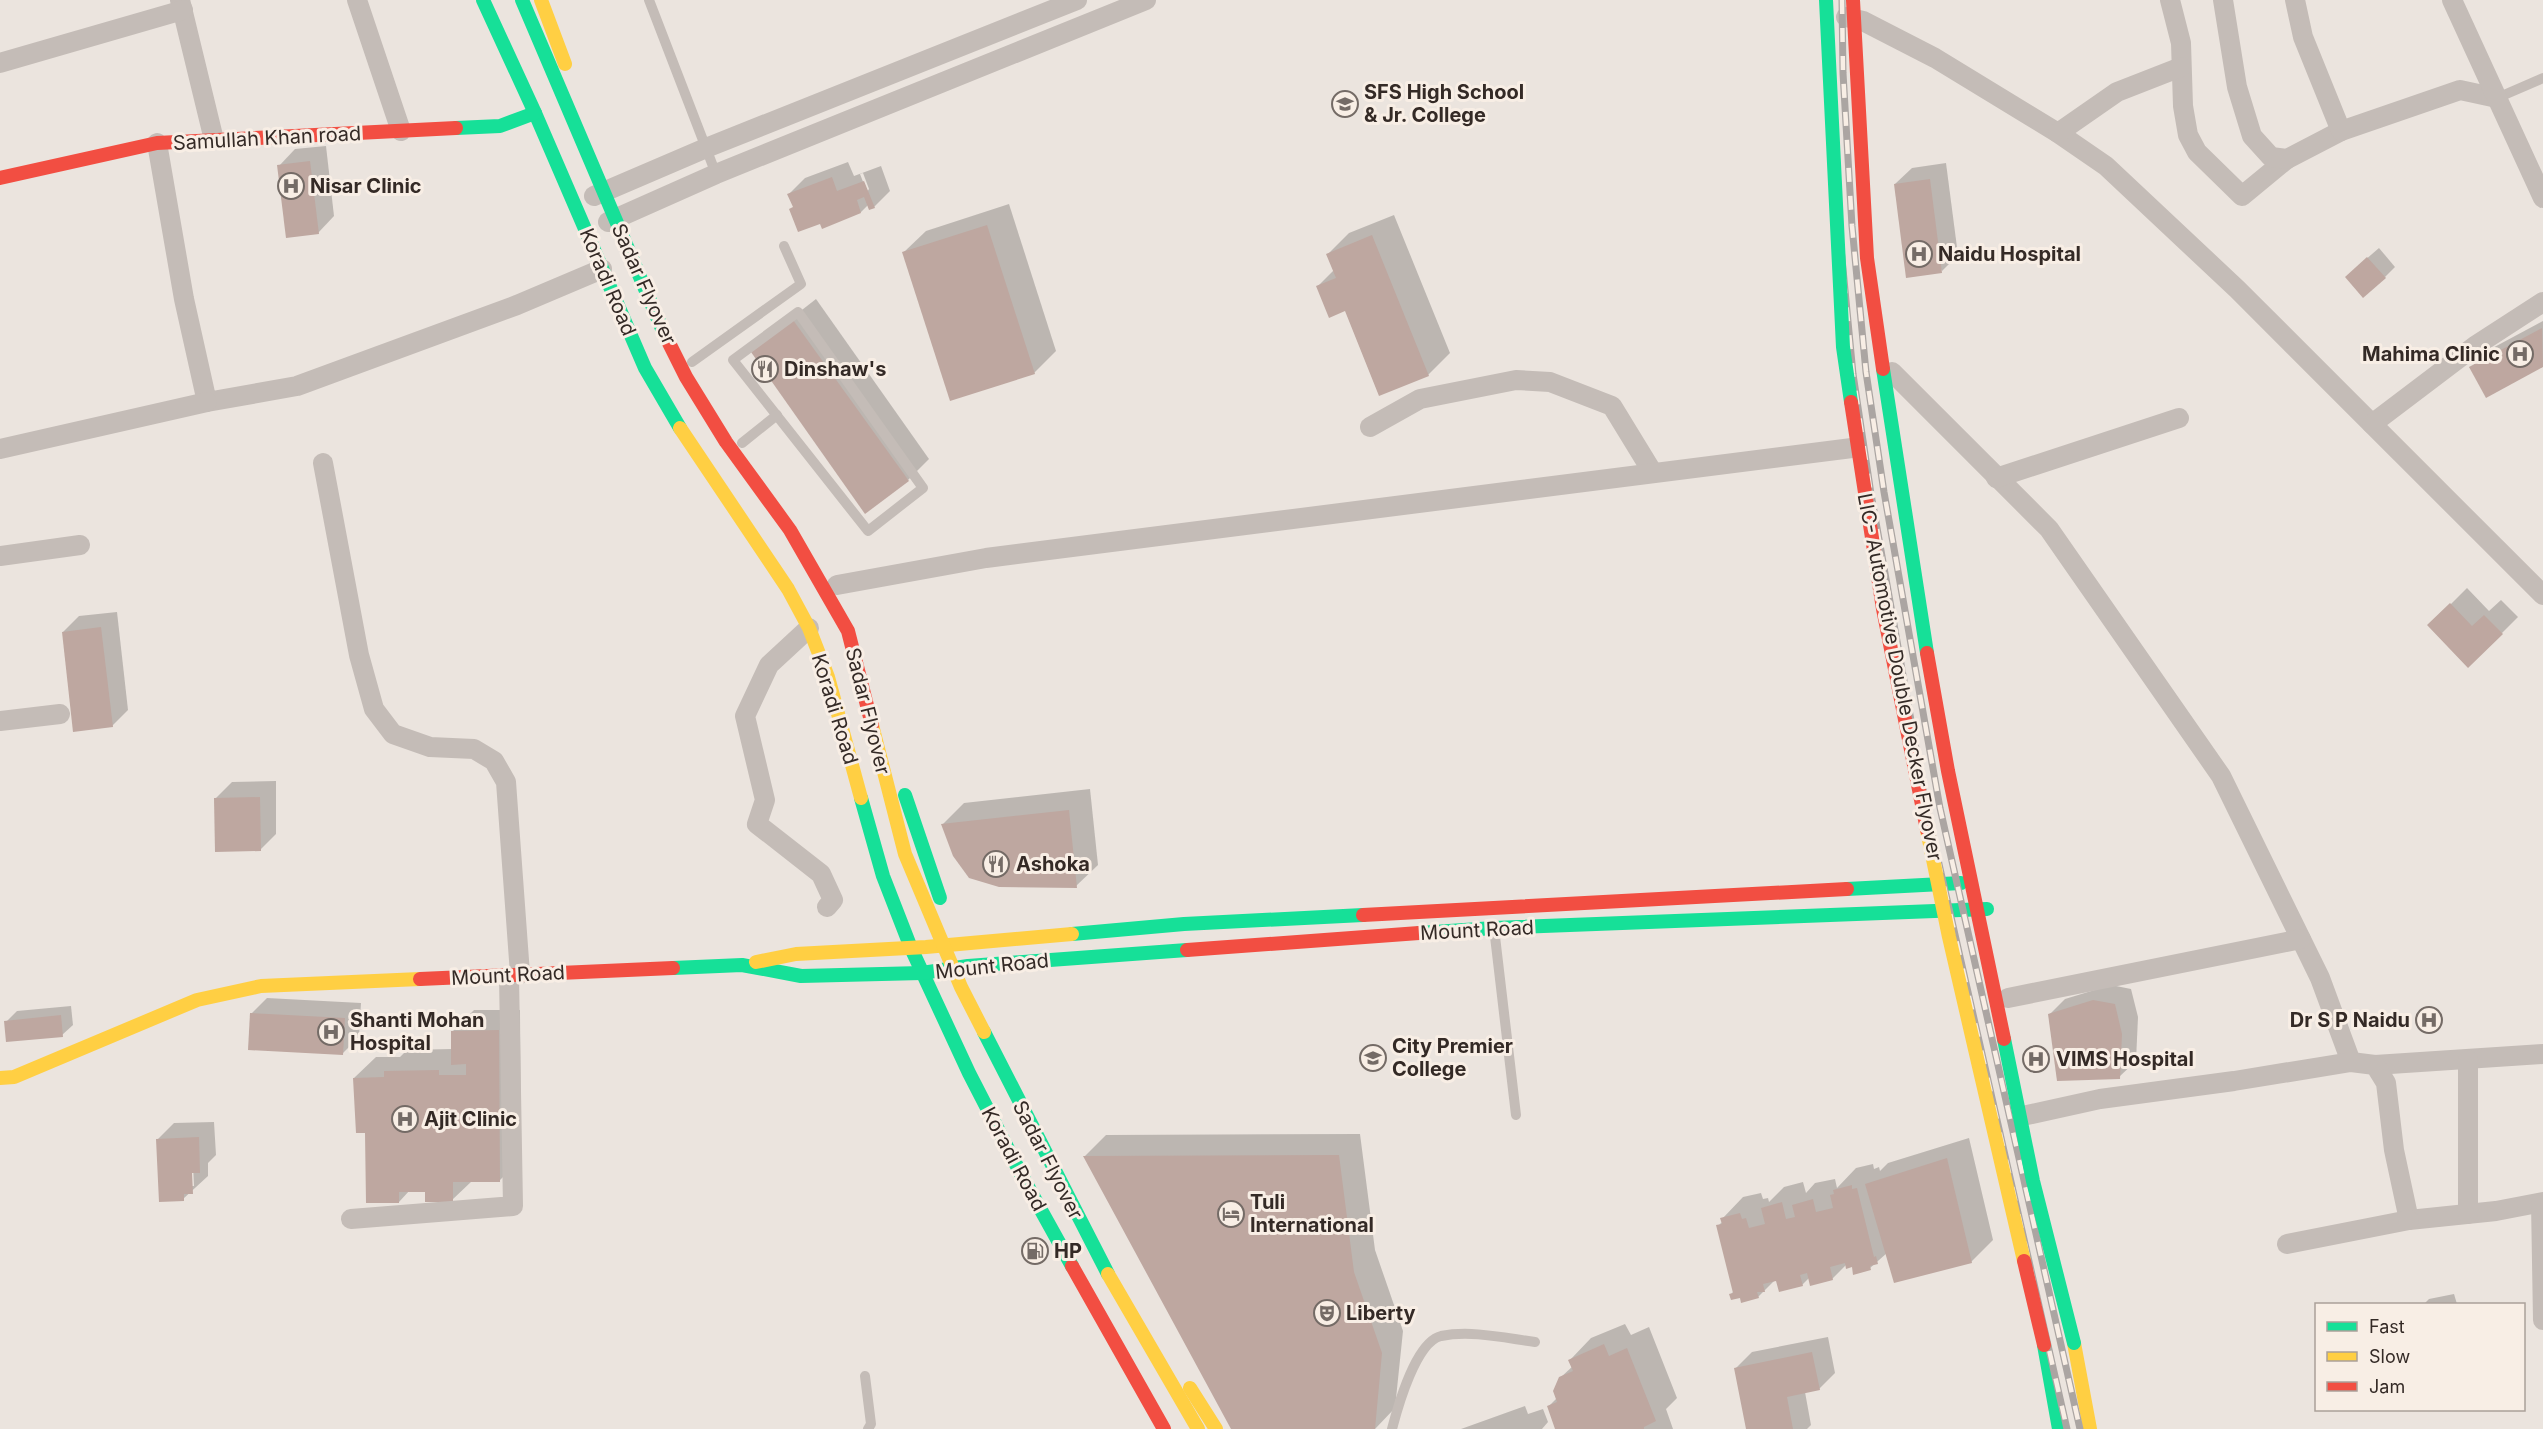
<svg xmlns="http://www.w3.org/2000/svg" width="2543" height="1429" font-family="Inter,sans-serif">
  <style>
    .shadow { fill: #0003; fill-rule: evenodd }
    .building { fill: #bea7a0 }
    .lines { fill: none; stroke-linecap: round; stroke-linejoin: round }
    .lane { stroke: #c4bcb7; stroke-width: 10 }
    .street { stroke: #c4bcb7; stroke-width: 20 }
    .fast { stroke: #16e098; stroke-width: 14 }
    .slow { stroke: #ffcf43; stroke-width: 14 }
    .jam { stroke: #f24e42; stroke-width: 14 }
    .rail-casing { stroke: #aba5a2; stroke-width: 7 }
    .rail { stroke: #f8eee5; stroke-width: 4.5; stroke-dasharray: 14; stroke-linecap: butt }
    .fast-bridge { stroke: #16e098; stroke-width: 14 }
    .slow-bridge { stroke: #ffcf43; stroke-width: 14 }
    .jam-bridge { stroke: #f24e42; stroke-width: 14 }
    .labels { text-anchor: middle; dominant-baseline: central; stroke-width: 6; stroke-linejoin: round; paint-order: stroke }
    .poi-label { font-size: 20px; font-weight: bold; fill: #342a26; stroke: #f8eee5; text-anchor: start }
    .street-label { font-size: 20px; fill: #342a26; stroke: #f8eee5 }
  </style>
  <rect width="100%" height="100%" fill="#ebe4de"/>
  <g class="shadow">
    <path d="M326,146L334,216L318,233L279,166L295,149Z"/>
    <path d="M848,162L854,176L881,166L890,191L874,207L868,205L861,212L821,222L794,207L789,194L805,178ZM863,173L869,189L867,192L860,174Z"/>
    <path d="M1946,163L1958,255L1942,271L1895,184L1912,168Z"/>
    <path d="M1009,204L1056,351L1034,373L904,252L926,231Z"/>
    <path d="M1394,215L1450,353L1428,375L1317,287L1334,270L1328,254L1349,233Z"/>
    <path d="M2379,248L2395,267L2385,277L2357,267Z"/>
    <path d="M816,299L929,459L908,480L775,331Z"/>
    <path d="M2543,321V365L2486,396L2471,368L2487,351Z"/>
    <path d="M2467,588L2489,611L2501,600L2518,617L2502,633L2429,626Z"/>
    <path d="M117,612L128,710L112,726L63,632L79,616Z"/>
    <path d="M276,781V834L260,850L216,798L232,782Z"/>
    <path d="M1090,789L1098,865L1076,886L943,824L964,803Z"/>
    <path d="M2111,985L2131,989L2138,1017L2136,1061L2119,1077L2049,1015L2065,999Z"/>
    <path d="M267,998L361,1003L359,1037L343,1053L251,1014Z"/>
    <path d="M71,1006L73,1025L62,1035L6,1022L17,1011Z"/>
    <path d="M474,1010H520L521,1159L499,1181H472L452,1200L427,1190H410L399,1202L367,1131L354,1078L376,1057H400L407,1050L452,1049V1032Z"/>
    <path d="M214,1122L216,1155L208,1163V1176L183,1199L158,1139L174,1123ZM190,1165H193L194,1186H191Z"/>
    <path d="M1360,1134L1375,1250L1403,1331L1395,1408L1375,1429L1085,1156L1106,1135Z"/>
    <path d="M1969,1138L1993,1240L1971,1262L1887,1253L1870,1268L1847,1264L1832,1279L1810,1277L1802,1285L1777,1278L1758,1297L1731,1294L1734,1291L1718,1226L1723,1221L1722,1219L1743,1197L1761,1193L1763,1199L1768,1198L1769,1202L1784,1187L1803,1182L1806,1193L1815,1183L1835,1179L1837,1188L1856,1168L1873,1164L1874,1169L1879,1167L1880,1171L1888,1163Z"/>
    <path d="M2454,1294L2457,1304H2424L2429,1299Z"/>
    <path d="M1625,1324L1631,1335L1649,1327L1677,1398L1666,1409L1673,1429H1557L1549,1406L1557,1398L1560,1378L1573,1366L1570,1360L1591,1338Z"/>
    <path d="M1828,1337L1835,1373L1819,1389L1805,1392L1811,1425L1807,1429H1748L1736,1368L1752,1352Z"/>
    <path d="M1525,1406L1528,1414L1543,1409L1548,1422L1542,1429H1461Z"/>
  </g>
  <g class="building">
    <path d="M310,161L319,234L286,238L277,165Z"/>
    <path d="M832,177L837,191L864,181L875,208L869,210L864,197L857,200L861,213L822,229L820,224L798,232L789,209L793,207L787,194Z"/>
    <path d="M1930,179L1942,273L1906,278L1894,184Z"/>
    <path d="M987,225L1035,374L950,401L902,252Z"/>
    <path d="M1372,235L1429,376L1379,396L1345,311L1329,318L1316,286L1336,278L1326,254Z"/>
    <path d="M2367,257L2386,278L2363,298L2345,277Z"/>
    <path d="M793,320L909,481L865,514L751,352Z"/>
    <path d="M2542,328L2543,367L2486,398L2469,367Z"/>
    <path d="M2450,603L2472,626L2484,615L2503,634L2468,668L2427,625Z"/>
    <path d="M101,627L113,727L73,732L62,632Z"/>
    <path d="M260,797L261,851L215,852L214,798Z"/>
    <path d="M1069,810L1077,888L999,887L969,878L953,856L941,824Z"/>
    <path d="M2093,1000L2115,1004L2122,1034L2120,1079L2057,1081L2048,1014Z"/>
    <path d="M250,1013L345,1018L343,1055L248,1050Z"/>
    <path d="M61,1015L63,1037L6,1042L4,1021Z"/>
    <path d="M499,1030L500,1182H453V1202H425V1192H399V1203H366L365,1133H356L353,1078L384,1077V1071L439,1070V1075H466V1064L451,1065V1031Z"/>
    <path d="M199,1137L200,1173H192L193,1194H184V1201L159,1202L156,1139Z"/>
    <path d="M1339,1155L1354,1272L1382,1353L1375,1429H1231L1083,1156Z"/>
    <path d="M1947,1158L1972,1263L1894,1283L1865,1184Z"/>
    <path d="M1852,1185V1189L1857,1188L1874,1257L1876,1256L1878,1264L1870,1266L1871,1270L1853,1275L1852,1267L1846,1269L1845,1263L1830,1267L1833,1280L1810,1286L1807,1273L1800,1275L1803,1286L1779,1292L1776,1281L1763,1284L1765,1292H1757L1759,1298L1741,1303L1740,1298L1731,1300L1729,1294L1733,1293L1716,1225L1722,1224L1720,1218L1740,1213L1742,1219L1746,1218L1749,1228L1765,1224L1761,1208L1782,1202L1786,1219L1795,1217L1792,1205L1813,1199L1816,1212L1833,1208L1830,1195L1834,1194L1833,1190Z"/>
    <path d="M1604,1344L1609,1356L1627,1348L1656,1421L1644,1427V1429H1555L1547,1406L1557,1402L1553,1391L1559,1377L1573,1371L1568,1360Z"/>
    <path d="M1812,1352L1820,1390L1787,1397L1793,1429H1746L1734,1368Z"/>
  </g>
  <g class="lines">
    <g class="lane">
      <path d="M649,0L716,174"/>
      <path d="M2497,98L2543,78"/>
      <path d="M798,312L923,488L868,531L733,360Z"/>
      <path d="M692,362L801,284L784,246"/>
      <path d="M742,443L777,415"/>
      <path d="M1494,928L1516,1115"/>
      <path d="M865,1376L871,1424L868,1429"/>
      <path d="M1392,1429C1398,1406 1416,1342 1441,1336C1471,1330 1505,1338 1535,1342"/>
    </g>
    <g class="street">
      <path d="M180,0L214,140"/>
      <path d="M357,0L401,131"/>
      <path d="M2170,0L2181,43L2183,106L2188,135L2197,152L2242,196L2287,159"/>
      <path d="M2223,0L2237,87L2252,136L2271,157L2287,159L2341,131"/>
      <path d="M2295,0L2303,37L2341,131L2460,90L2497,98"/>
      <path d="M2452,0L2543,198"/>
      <path d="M1846,17L1863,21L1935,58L2058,133L2106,166L2237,289L2543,595"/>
      <path d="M0,63L183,10"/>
      <path d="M2058,133L2117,92L2181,67"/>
      <path d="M157,143L184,299L207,402L297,386L517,305L602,269"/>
      <path d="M594,196L706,148L1077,0"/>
      <path d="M608,222L716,174L1146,0"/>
      <path d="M1892,372L2049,529L2221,776L2320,978L2351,1062"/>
      <path d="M2372,424L2475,346L2543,302"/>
      <path d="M1370,427L1420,399L1516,380L1550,382L1612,406L1653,473"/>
      <path d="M0,449L207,402"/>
      <path d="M323,463L359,655L374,709L393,734L430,747L474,749L494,761L506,782L520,974"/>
      <path d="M1996,478L2179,418"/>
      <path d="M0,556L80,545"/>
      <path d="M837,585L986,558L1852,448"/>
      <path d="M809,628L769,665L745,716L765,800L757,824L821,874L833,900L827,907"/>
      <path d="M0,721L60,714"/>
      <path d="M2008,998L2301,939"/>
      <path d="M2375,1065L2543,1054"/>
      <path d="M2027,1115L2100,1099L2234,1081L2351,1062L2375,1065L2386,1083L2394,1150L2409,1220L2496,1211L2543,1202"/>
      <path d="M2541,1203L2543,1320"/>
      <path d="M2468,1214V1060"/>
      <path d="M351,1219L513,1206L509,976"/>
      <path d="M2287,1244L2409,1220"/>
    </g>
    <g class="fast">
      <path d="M483,0L535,113L645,368L680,428"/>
      <path d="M456,128L500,126L535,113"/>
      <path d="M905,795L940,898"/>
      <path d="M861,798L883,876L911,948L969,1073L1022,1176L1072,1266"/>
      <path d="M1847,889L1961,883"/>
      <path d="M1419,933L1494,928L1987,909"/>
      <path d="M1072,934L1184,924L1363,915"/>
      <path d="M673,968L742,965L801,976L922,973L968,966L1187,950"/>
      <path d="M2044,1345L2059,1429"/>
    </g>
    <g class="slow">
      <path d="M541,0L565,64"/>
      <path d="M680,428L788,589L809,628L828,677L861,798"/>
      <path d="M756,962L796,954L926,947L1072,934"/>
      <path d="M0,1078L14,1077L197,1000L261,986L420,979"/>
      <path d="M2074,1343L2090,1429"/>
      <path d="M1190,1388L1216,1429"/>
    </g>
    <g class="jam">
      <path d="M0,178L157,143L456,128"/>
      <path d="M1363,915L1847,889"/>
      <path d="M1187,950L1419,933"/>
      <path d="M420,979L673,968"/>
      <path d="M1072,1266L1164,1429"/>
    </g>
    <defs>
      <g id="rail">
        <path d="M1828,0L1830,74L1839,227L1853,374L1871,494L1927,811L2067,1429"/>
        <path d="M1842,0L1843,73L1852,226L1866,372L1884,492L1940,808L2080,1429"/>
      </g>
    </defs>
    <use href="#rail" class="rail-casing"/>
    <use href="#rail" class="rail"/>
    <g class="fast-bridge">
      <path d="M522,0L663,331"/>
      <path d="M1826,0L1843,347L1851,402"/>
      <path d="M1883,369L1927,653"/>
      <path d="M984,1032L1108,1274"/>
      <path d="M2004,1039L2033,1181L2074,1343"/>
    </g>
    <g class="slow-bridge">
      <path d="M872,725L905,854L961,987L984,1032"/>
      <path d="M1927,830L1949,937L2024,1261"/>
      <path d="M1108,1274L1198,1429"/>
    </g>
    <g class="jam-bridge">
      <path d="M1853,0L1867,258L1883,369"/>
      <path d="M663,331L686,377L726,442L790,530L848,631L872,725"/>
      <path d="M1851,402L1883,609L1927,830"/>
      <path d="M1927,653L1948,771L2004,1039"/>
      <path d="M2024,1261L2044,1345"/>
    </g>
  </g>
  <defs>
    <symbol id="school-ring" viewBox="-11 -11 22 22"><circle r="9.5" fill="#f8eee5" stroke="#746b66" stroke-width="1.5"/><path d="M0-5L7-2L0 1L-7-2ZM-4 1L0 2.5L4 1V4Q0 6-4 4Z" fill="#746b66"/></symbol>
    <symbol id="hospital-ring" viewBox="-11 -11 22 22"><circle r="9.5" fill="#f8eee5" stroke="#746b66" stroke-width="1.5"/><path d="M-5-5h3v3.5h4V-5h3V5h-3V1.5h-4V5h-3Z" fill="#746b66"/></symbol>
    <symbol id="restaurant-ring" viewBox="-11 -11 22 22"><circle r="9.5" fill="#f8eee5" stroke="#746b66" stroke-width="1.5"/><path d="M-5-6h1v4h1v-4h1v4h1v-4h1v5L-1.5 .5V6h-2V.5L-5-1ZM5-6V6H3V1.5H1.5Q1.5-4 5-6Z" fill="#746b66"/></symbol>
    <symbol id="university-ring" viewBox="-11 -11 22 22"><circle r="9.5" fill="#f8eee5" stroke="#746b66" stroke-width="1.5"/><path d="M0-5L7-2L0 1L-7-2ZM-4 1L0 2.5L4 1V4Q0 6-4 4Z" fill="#746b66"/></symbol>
    <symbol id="hotel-ring" viewBox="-11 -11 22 22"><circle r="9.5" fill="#f8eee5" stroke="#746b66" stroke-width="1.5"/><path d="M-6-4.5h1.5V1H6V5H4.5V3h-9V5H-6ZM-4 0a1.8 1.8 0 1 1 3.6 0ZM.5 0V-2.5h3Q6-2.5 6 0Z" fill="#746b66"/></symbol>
    <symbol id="fuel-ring" viewBox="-11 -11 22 22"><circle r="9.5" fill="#f8eee5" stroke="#746b66" stroke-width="1.5"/><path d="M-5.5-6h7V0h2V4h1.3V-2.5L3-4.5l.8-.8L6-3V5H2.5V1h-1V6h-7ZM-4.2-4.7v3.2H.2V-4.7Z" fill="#746b66"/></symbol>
    <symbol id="theatre-ring" viewBox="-11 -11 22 22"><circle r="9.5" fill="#f8eee5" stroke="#746b66" stroke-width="1.5"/><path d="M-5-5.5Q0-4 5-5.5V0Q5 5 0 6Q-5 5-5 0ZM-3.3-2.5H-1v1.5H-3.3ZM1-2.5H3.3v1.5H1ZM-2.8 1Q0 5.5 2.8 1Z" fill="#746b66"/></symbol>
  </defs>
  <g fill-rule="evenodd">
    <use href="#school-ring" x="1330" y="89" width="30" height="30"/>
    <use href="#hospital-ring" x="276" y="171" width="30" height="30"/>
    <use href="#hospital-ring" x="1904" y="239" width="30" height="30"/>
    <use href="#hospital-ring" x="2505" y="339" width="30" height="30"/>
    <use href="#restaurant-ring" x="750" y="354" width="30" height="30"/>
    <use href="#restaurant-ring" x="981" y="849" width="30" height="30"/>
    <use href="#hospital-ring" x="2414" y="1005" width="30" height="30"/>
    <use href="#hospital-ring" x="316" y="1017" width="30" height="30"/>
    <use href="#university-ring" x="1358" y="1043" width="30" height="30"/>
    <use href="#hospital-ring" x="2021" y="1044" width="30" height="30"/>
    <use href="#hospital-ring" x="390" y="1104" width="30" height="30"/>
    <use href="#hotel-ring" x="1216" y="1199" width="30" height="30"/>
    <use href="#fuel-ring" x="1020" y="1236" width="30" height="30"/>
    <use href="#theatre-ring" x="1312" y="1298" width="30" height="30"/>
  </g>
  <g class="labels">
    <g class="poi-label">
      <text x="1364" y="92">SFS High School<tspan x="1364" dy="23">&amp; Jr. College</tspan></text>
      <text x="310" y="186">Nisar Clinic</text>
      <text x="1938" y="254">Naidu Hospital</text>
      <text x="2500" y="354" text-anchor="end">Mahima Clinic</text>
      <text x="784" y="369">Dinshaw's</text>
      <text x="1016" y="864">Ashoka</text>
      <text x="350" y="1020">Shanti Mohan<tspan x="350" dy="23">Hospital</tspan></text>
      <text x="2410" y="1020" text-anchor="end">Dr S P Naidu</text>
      <text x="1392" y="1046">City Premier<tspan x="1392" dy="23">College</tspan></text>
      <text x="2056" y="1059">VIMS Hospital</text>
      <text x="424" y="1119">Ajit Clinic</text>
      <text x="1250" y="1202">Tuli<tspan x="1250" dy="23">International</tspan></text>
      <text x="1054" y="1251">HP</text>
      <text x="1346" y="1313">Liberty</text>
    </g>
    <g class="street-label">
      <text transform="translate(267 138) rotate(-3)">Samullah Khan road</text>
      <text transform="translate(608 282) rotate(67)">Koradi Road</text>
      <text transform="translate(644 284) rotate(66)">Sadar Flyover</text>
      <text transform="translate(1900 677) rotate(79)">LIC- Automotive Double Decker Flyover</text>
      <text transform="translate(835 709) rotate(73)">Koradi Road</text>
      <text transform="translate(868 711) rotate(76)">Sadar Flyover</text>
      <text transform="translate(1477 930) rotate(-3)">Mount Road</text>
      <text transform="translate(992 966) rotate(-6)">Mount Road</text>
      <text transform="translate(508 975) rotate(-3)">Mount Road</text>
      <text transform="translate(1014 1159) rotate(62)">Koradi Road</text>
      <text transform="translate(1048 1160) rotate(63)">Sadar Flyover</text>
    </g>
  </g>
  <rect x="2315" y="1303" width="210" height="108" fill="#f8eee5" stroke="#aaa099" stroke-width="1.5"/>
  <rect x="2327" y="1322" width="30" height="9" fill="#16e098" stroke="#aaa099" stroke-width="1.5"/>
  <text x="2369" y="1333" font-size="18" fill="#342a26">Fast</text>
  <rect x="2327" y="1352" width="30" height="9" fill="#ffcf43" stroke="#aaa099" stroke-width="1.5"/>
  <text x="2369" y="1363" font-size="18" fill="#342a26">Slow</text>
  <rect x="2327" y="1382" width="30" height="9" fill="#f24e42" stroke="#aaa099" stroke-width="1.5"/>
  <text x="2369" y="1393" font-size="18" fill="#342a26">Jam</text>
</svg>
